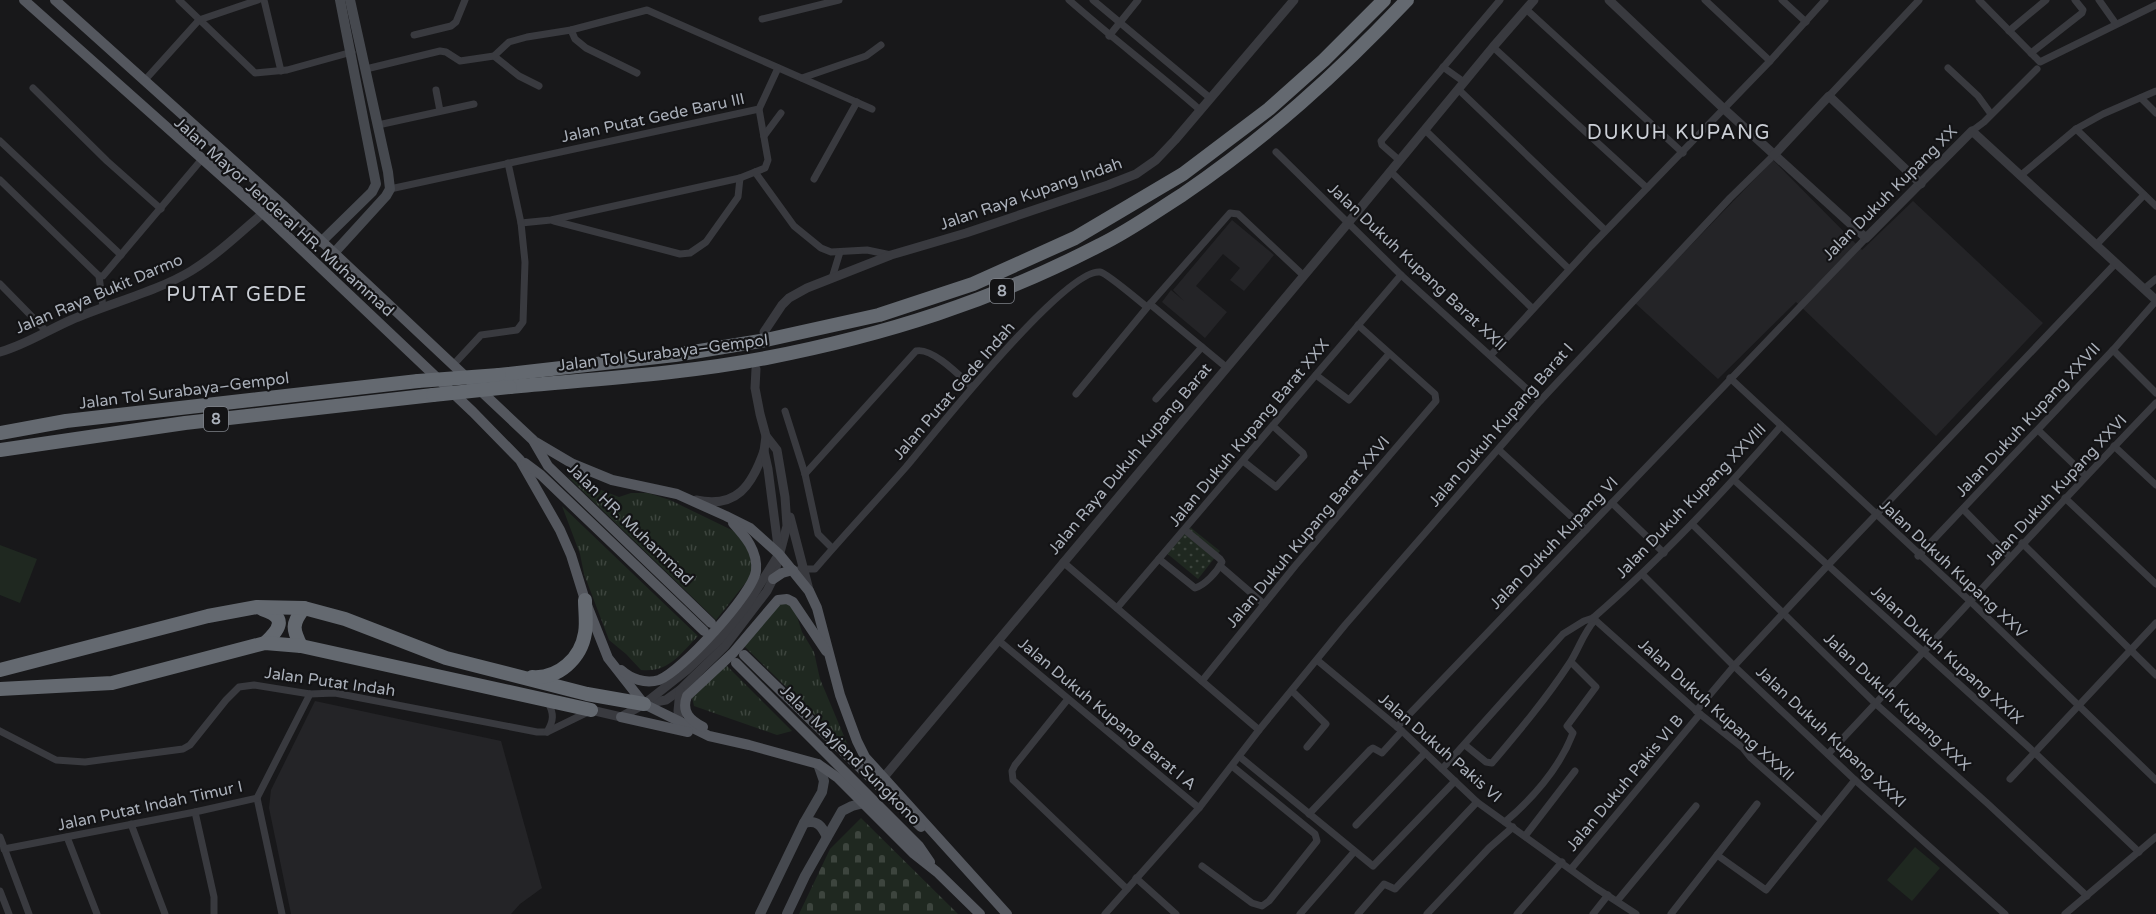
<svg xmlns="http://www.w3.org/2000/svg" width="2156" height="914" font-family="'Varela Round',sans-serif">
  <style>
    .built { fill: #242427 }
    .grass { fill: url(#grass-dots) }
    .cemetery { fill: url(#cemetery-stones) }
    .park { fill: url(#park-tufts) }
    .pitch { fill: #1f2820 }
    .lines { fill: none; stroke-linecap: round; stroke-linejoin: round }
    .minor { stroke: #393a3f; stroke-width: 7 }
    .tertiary { stroke: #393a3f; stroke-width: 9 }
    .secondary { stroke: #46494f; stroke-width: 10 }
    .primary { stroke: #54575e; stroke-width: 10 }
    .motorway { stroke: #646970; stroke-width: 14 }
    .motorway-bridge { stroke: #646970; stroke-width: 14 }
    .labels { text-anchor: middle; dominant-baseline: central; stroke-width: 4.5; stroke-linejoin: round; paint-order: stroke }
    .shield { fill: #131315; stroke: #7d8188; stroke-width: 1.5 }
    .shield-label { font-size: 15px; font-weight: bold; fill: #aab0ba }
    .street-label { font-size: 16px; fill: #aab0ba; stroke: #131315 }
    .quarter-label { font-size: 20px; letter-spacing: 1.5px; fill: #cbcfd6; stroke: #131315 }
  </style>
  <defs>
    <pattern id="grass-dots" width="8" height="8" patternUnits="userSpaceOnUse" patternTransform="scale(1.5)"><rect width="8" height="8" fill="#1f2820"/><path d="M2 2h.1M6 6h.1" fill="none" stroke="#3d453e" stroke-width="1.8" stroke-linecap="round"/></pattern>
    <pattern id="cemetery-stones" width="16" height="16" patternUnits="userSpaceOnUse" patternTransform="scale(1.5)"><rect width="16" height="16" fill="#1f2820"/><path d="M2 7V4a2 2 0 0 1 4 0v3zM10 15v-3a2 2 0 0 1 4 0v3z" fill="#3d453e"/></pattern>
    <pattern id="park-tufts" width="24" height="20" patternUnits="userSpaceOnUse" patternTransform="scale(1.5)"><rect width="24" height="20" fill="#1f2820"/><path d="M3 7l-1-3M5 7V3M7 7l1-3M15 17l-1-3M17 17v-4M19 17l1-3" fill="none" stroke="#3d453e"/></pattern>
  </defs>
  <rect width="100%" height="100%" fill="#18181a"/>
  <g class="built">
    <path d="M1773,160L1862,250L1913,201L2043,323L1936,436L1796,302L1718,379L1635,303Z"/>
    <path d="M1232,220L1274,255L1244,291L1230,280L1240,268L1223,254L1196,286L1227,312L1205,338L1162,302L1171,290L1184,301L1173,290Z"/>
    <path d="M315,701L501,741L542,888L520,904L511,914H291L269,808L271,790Z"/>
  </g>
  <path class="grass" d="M1186,524L1220,551L1198,579L1164,551Z"/>
  <path class="cemetery" d="M861,818L958,914H799L830,849Z"/>
  <g class="park">
    <path d="M568,477L619,497L631,493H648L670,500L740,534L752,553L751,576L716,620Z"/>
    <path d="M562,506L698,636C680,654 669,673 641,670L626,654L609,640L584,574L580,554Z"/>
    <path d="M779,601L793,604L802,632L814,652L820,679L849,748L743,645Z"/>
    <path d="M725,664L792,731L777,735L694,706L692,697Z"/>
  </g>
  <g class="pitch">
    <path d="M0,545L37,559L20,603L0,595Z"/>
    <path d="M1915,847L1940,868L1912,901L1887,880Z"/>
  </g>
  <g class="lines">
    <g class="minor">
      <path d="M179,0L255,73L287,70L352,52"/>
      <path d="M264,0L281,71"/>
      <path d="M1069,0C1112,38 1157,72 1200,110"/>
      <path d="M1093,0L1210,98"/>
      <path d="M1705,0L1770,61"/>
      <path d="M1782,0L1806,22"/>
      <path d="M1979,0L2040,62L2156,5"/>
      <path d="M2099,0L2116,24"/>
      <path d="M1526,9L1683,153"/>
      <path d="M762,19L839,0"/>
      <path d="M571,30L575,39L586,48L637,73"/>
      <path d="M2009,31L2046,0"/>
      <path d="M414,35L451,26L456,22L465,0"/>
      <path d="M1109,36L1138,0"/>
      <path d="M1493,47L1647,188"/>
      <path d="M2031,53L2082,13L2083,10L2075,0"/>
      <path d="M494,56L519,76L539,86"/>
      <path d="M1443,67L1464,82"/>
      <path d="M1948,68L1978,96L1991,114"/>
      <path d="M366,69L440,51L446,52L460,61L494,56L509,42L527,37L571,30L647,10L872,109"/>
      <path d="M802,78L866,56L881,45"/>
      <path d="M145,80L199,20L258,0"/>
      <path d="M33,88L107,161L161,209"/>
      <path d="M1458,89L1605,230"/>
      <path d="M436,90L440,111"/>
      <path d="M1829,96L1919,0"/>
      <path d="M2141,98L2156,113"/>
      <path d="M378,125L474,104"/>
      <path d="M2076,129L2156,206"/>
      <path d="M1425,130L1569,269"/>
      <path d="M1972,131L1984,122L2037,69"/>
      <path d="M764,136L781,113"/>
      <path d="M0,141L121,255"/>
      <path d="M1276,152L1401,275L1540,401"/>
      <path d="M1399,160L1382,145L1381,141L1500,0"/>
      <path d="M1390,171L1532,308"/>
      <path d="M755,172L794,226L821,248L831,252L867,250L891,255"/>
      <path d="M2020,176L2076,129L2103,114L2156,91"/>
      <path d="M814,179L857,102"/>
      <path d="M0,180L99,276L103,307"/>
      <path d="M390,189L759,109L778,68"/>
      <path d="M554,221L680,254L690,253L706,242L738,197L740,178"/>
      <path d="M521,223L551,220L740,178L765,168L768,160L759,109"/>
      <path d="M2096,245L2144,195"/>
      <path d="M99,276H103L202,159"/>
      <path d="M832,278L840,252"/>
      <path d="M0,284L46,331"/>
      <path d="M2144,289L2156,279"/>
      <path d="M1150,304L1230,213L1238,214L1304,276"/>
      <path d="M2113,350L2156,393"/>
      <path d="M1491,355L1591,246L1770,61L1825,0"/>
      <path d="M454,364L481,335L517,330L523,322L525,262L521,223L508,163"/>
      <path d="M1316,375L1349,400L1389,354"/>
      <path d="M1730,378L1971,602L2156,780"/>
      <path d="M1076,394L1150,304L1226,367"/>
      <path d="M1156,399L1202,347"/>
      <path d="M785,411L805,474L818,534L832,548"/>
      <path d="M2038,430L2086,476"/>
      <path d="M2114,446L2156,485"/>
      <path d="M1499,450L1586,530"/>
      <path d="M1243,461L1276,487L1304,456L1303,453L1273,426"/>
      <path d="M805,474L916,351C932,347 960,376 972,387"/>
      <path d="M1734,480L2035,753L2139,852"/>
      <path d="M2065,498L2156,584"/>
      <path d="M1612,503L1664,553"/>
      <path d="M1963,509L2010,557"/>
      <path d="M1692,524L1876,704L1987,803L2087,896"/>
      <path d="M2022,543L2156,675"/>
      <path d="M1918,556L2113,350L2156,301"/>
      <path d="M1159,559L1195,588C1205,585 1217,572 1222,562L1220,559L1185,530"/>
      <path d="M1063,562L1259,730"/>
      <path d="M1220,566L1264,604"/>
      <path d="M800,569H815C845,534 876,501 906,467C933,435 1065,268 1100,272C1107,273 1139,301 1147,307"/>
      <path d="M1643,575L1734,666L1855,780L2005,914"/>
      <path d="M1117,608L1401,275"/>
      <path d="M1593,618L1700,714L1743,748L1751,758L1821,820"/>
      <path d="M998,640L1199,808"/>
      <path d="M1317,660L1402,731L1477,802L1596,888L1636,914"/>
      <path d="M1202,681L1295,566L1436,401L1435,394L1358,325"/>
      <path d="M1292,691L1326,724L1307,747"/>
      <path d="M1068,699L1015,765L1012,771L1013,780L1127,889"/>
      <path d="M1696,711L1734,666L1829,564L2115,264"/>
      <path d="M1397,727L1866,238"/>
      <path d="M0,731L56,760L85,762L183,749L190,745L226,700L239,687L254,685L310,694L335,693L537,732H547L588,712"/>
      <path d="M547,732C554,720 554,714 548,702"/>
      <path d="M1465,745L1486,762L1492,763C1519,731 1546,699 1569,664C1579,649 1583,633 1595,620"/>
      <path d="M1828,754C1938,638 2045,518 2156,403"/>
      <path d="M1240,757L1373,866L1455,781"/>
      <path d="M1442,769L1563,634L1584,621L1593,618C1661,559 1722,494 1781,426"/>
      <path d="M2010,779L2156,623"/>
      <path d="M257,798L282,914"/>
      <path d="M195,812L214,897V914"/>
      <path d="M1309,814L1370,750L1373,748L1382,753L1402,731"/>
      <path d="M1505,822C1533,798 1560,767 1573,733L1567,726L1596,687L1571,662"/>
      <path d="M131,824L165,914"/>
      <path d="M1356,825L1425,753"/>
      <path d="M1525,836L1575,771"/>
      <path d="M0,837L29,914"/>
      <path d="M67,837L97,914"/>
      <path d="M4,849L195,812L257,798L310,694"/>
      <path d="M1717,855L1766,890L1855,780"/>
      <path d="M1202,866L1252,903L1262,906L1269,901L1317,841L1315,834L1232,766"/>
      <path d="M1571,869L1700,714"/>
      <path d="M1136,878L1176,914"/>
      <path d="M0,891L9,914"/>
      <path d="M1617,901L1696,806"/>
      <path d="M1105,914L1199,808L1259,730L1345,625L1540,401L1730,198L1774,155"/>
      <path d="M1300,914L1354,852"/>
      <path d="M1358,914L1384,884L1395,889L1477,802"/>
      <path d="M1427,914L1489,848L1513,827"/>
      <path d="M1517,914L1562,862"/>
      <path d="M1593,914L1608,895"/>
      <path d="M1671,914L1757,804"/>
      <path d="M2065,914L2156,837"/>
    </g>
    <g class="tertiary">
      <path d="M1609,0L1723,108L1866,238L1972,131L2156,300"/>
      <path d="M1774,155L1829,96L1921,184"/>
      <path d="M764,332L782,305L789,298L807,288L891,255L966,233L1108,185L1136,174L1156,160L1175,140L1294,0"/>
      <path d="M0,352C25,345 48,330 71,320C108,304 158,291 191,271C217,255 240,233 263,213"/>
      <path d="M696,500C737,509 752,485 764,451"/>
      <path d="M790,517L809,590"/>
      <path d="M644,704L666,700L680,690L725,646L767,591L773,579L787,526L785,497L777,450L766,436L760,414L755,388L756,369"/>
      <path d="M591,710L621,717L644,704L687,670L719,640L747,605L779,554L768,469L764,451L766,436"/>
      <path d="M679,723L678,711L680,690"/>
      <path d="M884,777L1348,223L1493,47L1534,0"/>
    </g>
    <g class="secondary">
      <path d="M321,242L372,192L376,184L340,0"/>
      <path d="M334,253L386,196L390,189L388,172L350,0"/>
      <path d="M804,823C817,819 822,826 827,837"/>
      <path d="M760,914L804,823L822,792L824,781L818,764"/>
      <path d="M787,914L805,876L842,811L852,806L864,803"/>
    </g>
    <g class="primary">
      <path d="M24,0L263,213L473,412L520,460L560,530L571,555L585,600L608,658L644,704L709,736L749,745L818,764L838,778L913,853L937,872L980,914"/>
      <path d="M55,0L283,205L534,441L573,464L612,480L677,494L726,516L750,528L779,554L809,591L817,608L840,695L857,741L865,757L1007,914"/>
      <path d="M534,442L548,466L711,623"/>
      <path d="M525,463L541,475L704,631"/>
      <path d="M773,579L782,573L793,570"/>
      <path d="M744,655L921,827"/>
      <path d="M736,663L919,846L930,862"/>
      <path d="M621,670C631,679 645,684 659,680C681,672 753,594 756,571C758,551 745,536 733,523"/>
      <path d="M621,717L688,732"/>
      <path d="M703,727C690,720 681,712 687,696L733,653L778,600L787,599L793,602L826,651"/>
    </g>
    <g class="motorway">
      <path d="M499,375L675,355L766,340L879,315L973,284L1075,238L1183,174L1269,109L1324,60L1384,0"/>
      <path d="M510,387C595,379 682,374 766,358C885,335 992,301 1100,245C1129,231 1155,212 1182,195C1268,136 1336,75 1407,0"/>
      <path d="M0,433L66,421L418,381"/>
      <path d="M0,450L185,423L433,395"/>
      <path d="M262,609C287,617 281,628 265,643"/>
      <path d="M301,646C293,630 291,624 304,608"/>
      <path d="M0,670L208,616L257,607L304,608L345,619L446,658L587,694L644,704"/>
      <path d="M532,677C559,679 581,658 585,633C587,623 585,611 585,600"/>
      <path d="M0,689L112,683L265,643L301,646L591,710"/>
    </g>
    <g class="motorway-bridge">
      <path d="M418,381L499,375"/>
      <path d="M433,395L510,387"/>
    </g>
  </g>
  <g class="labels">
    <g class="shield">
      <rect x="990" y="279" width="24" height="24" rx="4.5"/>
      <rect x="204" y="407" width="24" height="24" rx="4.5"/>
    </g>
    <g class="shield-label">
      <text x="1002" y="291">8</text>
      <text x="216" y="419">8</text>
    </g>
    <g class="street-label">
      <text transform="translate(653 118) rotate(-12)">Jalan Putat Gede Baru III</text>
      <text transform="translate(1890 193) rotate(-45)">Jalan Dukuh Kupang XX</text>
      <text transform="translate(1031 194) rotate(-19)">Jalan Raya Kupang Indah</text>
      <text transform="translate(284 217) rotate(42)">Jalan Mayor Jenderal HR. Muhammad</text>
      <text transform="translate(1417 267) rotate(43)">Jalan Dukuh Kupang Barat XXII</text>
      <text transform="translate(99 294) rotate(-23)">Jalan Raya Bukit Darmo</text>
      <text transform="translate(663 353) rotate(-7)">Jalan Tol Surabaya–Gempol</text>
      <text transform="translate(184 391) rotate(-7)">Jalan Tol Surabaya–Gempol</text>
      <text transform="translate(954 391) rotate(-49)">Jalan Putat Gede Indah</text>
      <text transform="translate(2028 420) rotate(-47)">Jalan Dukuh Kupang XXVII</text>
      <text transform="translate(1501 425) rotate(-49)">Jalan Dukuh Kupang Barat I</text>
      <text transform="translate(1249 433) rotate(-50)">Jalan Dukuh Kupang Barat XXX</text>
      <text transform="translate(1130 459) rotate(-50)">Jalan Raya Dukuh Kupang Barat</text>
      <text transform="translate(2056 490) rotate(-47)">Jalan Dukuh Kupang XXVI</text>
      <text transform="translate(1691 501) rotate(-46)">Jalan Dukuh Kupang XXVIII</text>
      <text transform="translate(630 524) rotate(44)">Jalan HR. Muhammad</text>
      <text transform="translate(1308 532) rotate(-50)">Jalan Dukuh Kupang Barat XXVI</text>
      <text transform="translate(1554 543) rotate(-46)">Jalan Dukuh Kupang VI</text>
      <text transform="translate(1953 569) rotate(43)">Jalan Dukuh Kupang XXV</text>
      <text transform="translate(1947 655) rotate(42)">Jalan Dukuh Kupang XXIX</text>
      <text transform="translate(330 682) rotate(8)">Jalan Putat Indah</text>
      <text transform="translate(1897 702) rotate(43)">Jalan Dukuh Kupang XXX</text>
      <text transform="translate(1716 710) rotate(42)">Jalan Dukuh Kupang XXXII</text>
      <text transform="translate(1107 714) rotate(40)">Jalan Dukuh Kupang Barat I A</text>
      <text transform="translate(1831 737) rotate(43)">Jalan Dukuh Kupang XXXI</text>
      <text transform="translate(1440 748) rotate(41)">Jalan Dukuh Pakis VI</text>
      <text transform="translate(850 755) rotate(45)">Jalan Mayjend Sungkono</text>
      <text transform="translate(1625 783) rotate(-50)">Jalan Dukuh Pakis VI B</text>
      <text transform="translate(150 806) rotate(-12)">Jalan Putat Indah Timur I</text>
    </g>
    <g class="quarter-label">
      <text x="1679" y="133">DUKUH KUPANG</text>
      <text x="237" y="295">PUTAT GEDE</text>
    </g>
  </g>
</svg>
